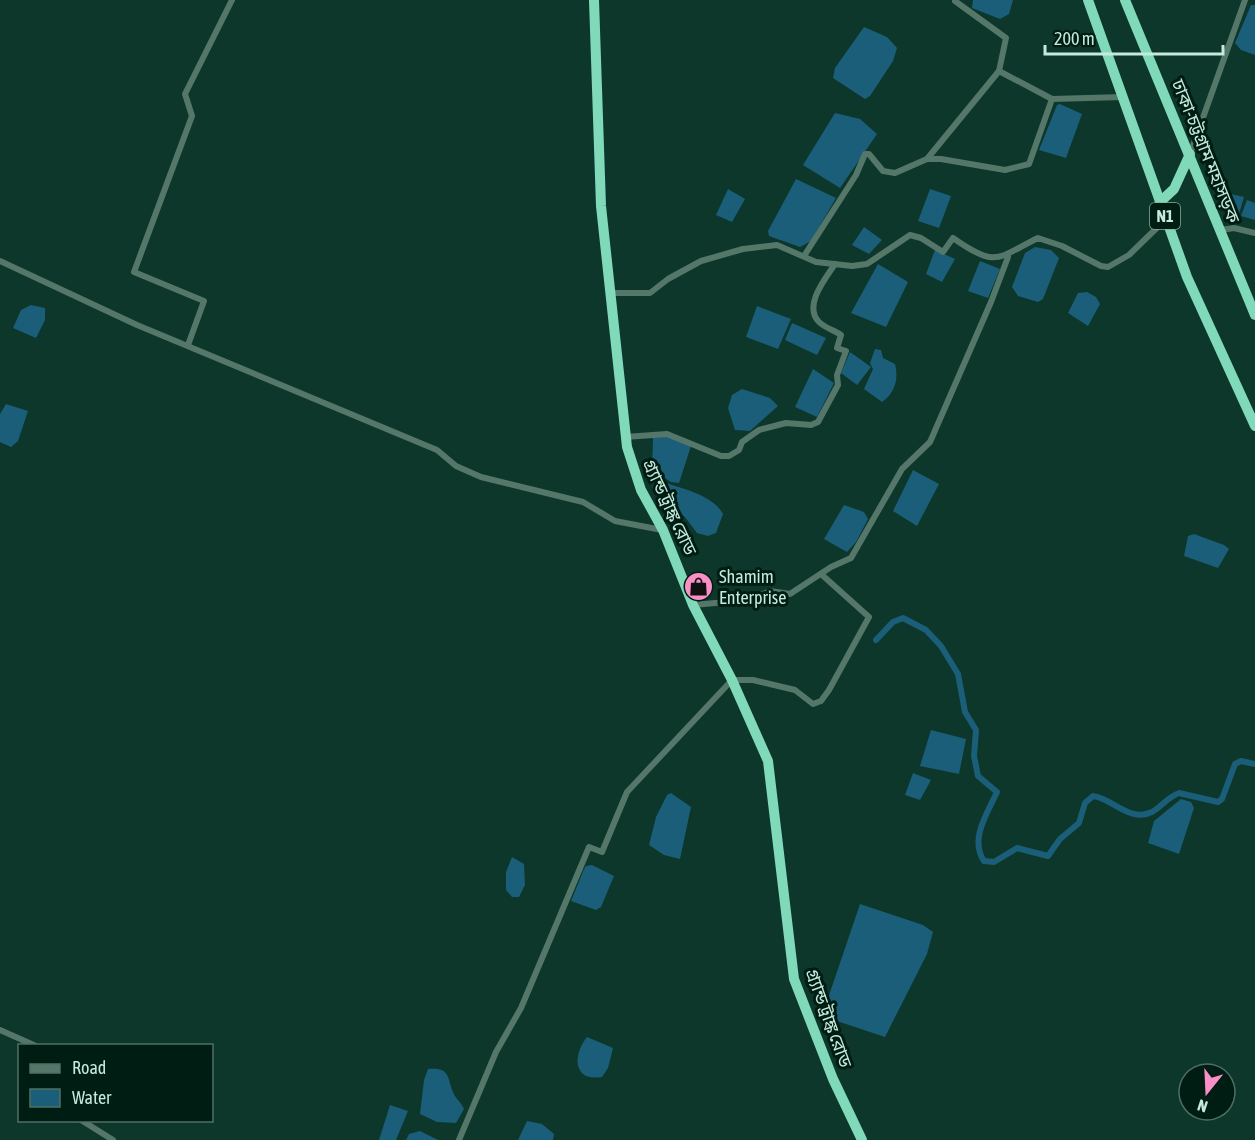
<svg xmlns="http://www.w3.org/2000/svg" width="1255" height="1140" font-family="'Asap Condensed','Noto Sans Bengali',sans-serif">
  <style>
    .water { fill: #1a5e79 }
    .lines { fill: none; stroke-linecap: round; stroke-linejoin: round }
    .canal { stroke: #1a5e79; stroke-width: 6 }
    .street { stroke: #55776a; stroke-width: 6 }
    .highway { stroke: #80daba; stroke-width: 10 }
    .labels { text-anchor: middle; dominant-baseline: central; stroke-width: 6; stroke-linejoin: round; paint-order: stroke }
    .shield { fill: #001d14; stroke: #8aac9f; stroke-width: 1.5 }
    .shield-label { font-size: 16px; font-weight: bold; fill: #c5eadb }
    .street-label { font-size: 18px; fill: #c5eadb; stroke: #001d14 }
    .poi-label { font-size: 18px; fill: #c5eadb; stroke: #001d14; text-anchor: start }
  </style>
  <rect width="100%" height="100%" fill="#0d372a"/>
  <g class="water">
    <path d="M973,0H1013L1009,14L1000,19L972,8Z"/>
    <path d="M1251,5H1255V55L1241,50L1235,43Z"/>
    <path d="M864,27L887,37L897,48L893,61L870,96L865,99L833,78L835,68Z"/>
    <path d="M1060,104L1082,114L1066,158L1039,150L1057,105Z"/>
    <path d="M835,113L860,119L877,134L840,188L803,165Z"/>
    <path d="M796,179L836,198L811,241L800,247L769,236L768,231Z"/>
    <path d="M728,189L745,199L732,222L716,215Z"/>
    <path d="M930,189L951,196L939,228L918,221Z"/>
    <path d="M1222,192L1244,197L1236,224L1222,206Z"/>
    <path d="M1247,200L1255,203V220L1241,216Z"/>
    <path d="M864,227L882,240L869,254L852,245Z"/>
    <path d="M1035,247L1051,250L1059,258L1043,299L1038,302L1018,296L1012,287L1025,253Z"/>
    <path d="M935,250L955,259L942,282L926,274Z"/>
    <path d="M980,261L1000,269L988,298L968,291Z"/>
    <path d="M878,264L908,282L886,327L851,313Z"/>
    <path d="M1087,292L1096,297L1100,304L1088,326L1068,313L1078,293Z"/>
    <path d="M31,305L45,308V320L36,338L13,328L21,310Z"/>
    <path d="M757,306L791,319L778,349L746,337Z"/>
    <path d="M792,323L826,338L817,355L785,340Z"/>
    <path d="M875,349L881,350L883,358L895,364C899,379 895,393 882,402L864,389L873,369L870,363Z"/>
    <path d="M850,352L871,367L857,385L841,373Z"/>
    <path d="M813,369L834,383L817,417L795,407Z"/>
    <path d="M742,389L770,398L778,406L750,431L735,430L728,408L732,395Z"/>
    <path d="M6,404L28,411L18,441L11,447L0,442V414Z"/>
    <path d="M666,436L691,446L679,483L671,482L652,470L653,437Z"/>
    <path d="M913,470L939,484L917,526L893,511Z"/>
    <path d="M654,479C675,487 712,493 723,514L716,533L708,536L697,533L684,516L660,501L652,488Z"/>
    <path d="M844,505L864,512L868,519L856,542L847,552L824,539Z"/>
    <path d="M1194,534L1224,545L1229,549L1218,568L1184,556L1188,536Z"/>
    <path d="M931,730L966,739L959,774L920,766Z"/>
    <path d="M913,773L931,780L920,800L905,795Z"/>
    <path d="M671,793L691,807L680,859L664,855L649,845L656,817L667,795Z"/>
    <path d="M1181,799L1191,802L1194,808L1179,854L1148,843L1154,821Z"/>
    <path d="M512,857L524,864L525,885L519,897H512L506,890V872Z"/>
    <path d="M592,865L614,876L601,907L596,910L571,901L584,869L586,866Z"/>
    <path d="M860,904L923,925L933,932L927,954L885,1037L822,1016Z"/>
    <path d="M587,1037L613,1048L608,1068L602,1077C572,1082 573,1054 587,1037Z"/>
    <path d="M428,1069C451,1067 447,1078 453,1092C455,1098 461,1102 464,1109L456,1123L437,1122L420,1114L424,1080Z"/>
    <path d="M390,1105L408,1111L396,1140H379Z"/>
    <path d="M527,1121L542,1124L554,1134L553,1140H518Z"/>
    <path d="M420,1131L438,1140H406L409,1134Z"/>
  </g>
  <g class="lines">
    <path class="canal" d="M876,640L893,622L903,618L926,630L941,646L958,674L965,712L976,730L974,756L978,776L997,792C988,812 969,839 984,861L994,862L1017,848L1048,856L1060,839L1079,823L1085,803L1093,796C1112,798 1130,823 1152,812C1162,806 1168,797 1179,793L1218,802L1222,799L1235,764L1241,761L1255,764"/>
    <g class="street">
      <path d="M955,1L1006,38L999,71L1052,99"/>
      <path d="M1190,154L1245,0"/>
      <path d="M927,159L999,71"/>
      <path d="M1221,230L1234,228L1255,233"/>
      <path d="M804,256L856,175L865,154H869L883,171L895,173L927,159H941L1005,170L1029,164L1052,99L1123,97"/>
      <path d="M0,261L137,325L437,450L456,466L481,477L583,502L615,521L662,530"/>
      <path d="M610,293H650L668,279L701,261L743,249L777,245L816,262L852,266L867,264L910,235L921,238L943,252L953,238C997,269 997,258 1038,238L1062,246L1101,266L1108,267L1129,255L1166,219"/>
      <path d="M188,345L204,301L134,272L192,116L185,94L232,0"/>
      <path d="M625,437L667,434L721,456H729L739,450L742,442L759,430L786,423L811,425L818,422L838,385L837,375L846,351L837,348L841,335C834,330 825,328 819,322C803,306 825,279 835,264"/>
      <path d="M693,605L749,600L770,591L790,594L831,567L851,558L902,469L930,442L991,302L1008,257"/>
      <path d="M0,1030L36,1046"/>
      <path d="M81,1120L113,1140"/>
      <path d="M459,1140L496,1052L521,1008L589,847L602,852L627,792L732,680H753L795,690L813,704L821,701L829,690L869,617L821,574"/>
    </g>
    <g class="highway">
      <path d="M594,0L601,206L627,447L641,490L663,530L693,605L732,680L768,761L794,979L833,1079L862,1140"/>
      <path d="M1088,0L1187,277L1255,426"/>
      <path d="M1125,0L1255,315"/>
      <path d="M1160,202L1174,189L1190,154"/>
    </g>
  </g>
  <defs>
    <symbol id="shop-disc" viewBox="-11 -11 22 22"><circle r="9.5" fill="#fa8fc6" stroke="#001d14"/><path d="M-5-2.5h2.3a2.7 3.5 0 0 1 5.4 0H5L5.5 6h-11ZM-1.5-2.5h3a1.5 2.3 0 0 0-3 0Z" fill="#111"/></symbol>
  </defs>
  <g fill-rule="evenodd">
    <use href="#shop-disc" x="682" y="570" width="33" height="33"/>
  </g>
  <g class="labels">
    <rect class="shield" x="1150" y="203" width="30" height="26" rx="4.5"/>
    <g class="shield-label">
      <text x="1165" y="216">N1</text>
    </g>
    <g class="street-label">
      <text transform="translate(1206 151) rotate(68)">ঢাকা-চট্টগ্রাম মহাসড়ক</text>
      <text transform="translate(670 507) rotate(65)">গ্র্যান্ড ট্রাঙ্ক রোড</text>
      <text transform="translate(829 1018) rotate(70)">গ্র্যান্ড ট্রাঙ্ক রোড</text>
    </g>
    <g class="poi-label">
      <text x="719" y="576">Shamim<tspan x="719" dy="21">Enterprise</tspan></text>
    </g>
  </g>
  <rect x="18" y="1044" width="195" height="78" fill="#001d14" stroke="#4f6f64" stroke-width="1.5"/>
  <rect x="30" y="1064" width="30" height="9" fill="#55776a" stroke="#4f6f64" stroke-width="1.5"/>
  <text x="72" y="1074" font-size="18" fill="#c5eadb">Road</text>
  <rect x="30" y="1089" width="30" height="18" fill="#1a5e79" stroke="#4f6f64" stroke-width="1.5"/>
  <text x="72" y="1104" font-size="18" fill="#c5eadb">Water</text>
  <g transform="translate(1207 1092) rotate(198)"><circle r="28" fill="#001d14" stroke="#4f6f64" stroke-width="1.5"/>
  <path d="M0-4.5L10 22L0 15L-10 22Z" fill="#fa8fc6"/>
  <text y="-9" font-size="16" font-weight="bold" text-anchor="middle" fill="#c5eadb">N</text>
  </g>
  <path d="M1045 45v9h178v-9" fill="none" stroke="#c5eadb" stroke-width="3"/>
  <text x="1054" y="45" font-size="18" fill="#c5eadb" stroke="#001d14" stroke-width="4.5" paint-order="stroke">200 m</text>
</svg>
